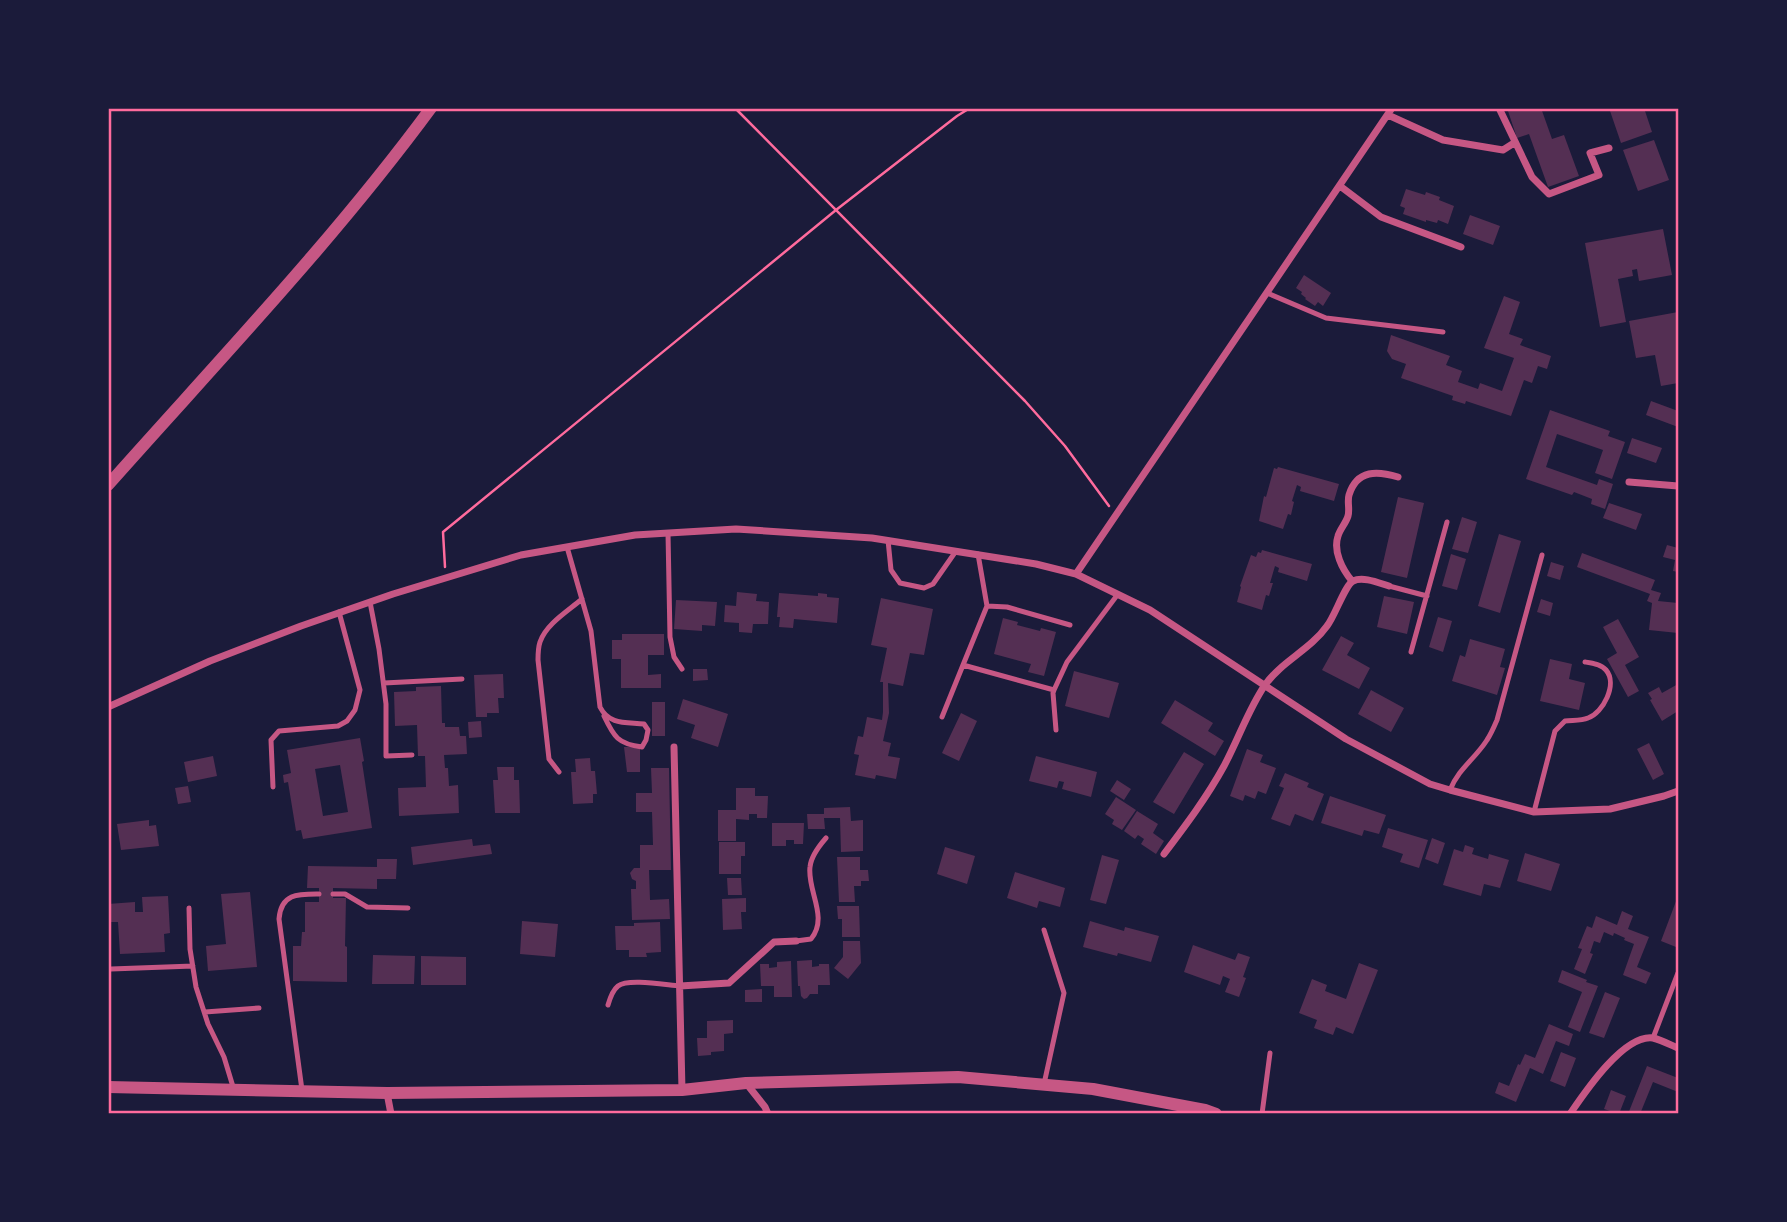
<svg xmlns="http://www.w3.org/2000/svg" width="1787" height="1222" viewBox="0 0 1787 1222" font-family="'Work Sans',sans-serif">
  <rect width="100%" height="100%" fill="#1b1b3a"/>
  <path fill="#542f53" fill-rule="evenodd" d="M1507,108H1541L1552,139L1564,135L1579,176L1548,187L1529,134L1517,138Z
    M1609,108H1644L1652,132L1621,143Z
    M1654,140L1669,180L1638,191L1623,150Z
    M1406,189L1425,195L1426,192L1440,197L1439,200L1454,206L1448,224L1438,220L1437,223L1426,220V222L1403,214L1405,208L1400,206Z
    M1470,215L1500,226L1493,245L1463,234Z
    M1663,229L1672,275L1639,281L1637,269L1632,270L1633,276L1618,279L1626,322L1600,327L1585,243Z
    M1304,275L1331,293L1323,306L1318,302L1315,306L1305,299L1306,298L1301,294L1302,292L1296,288Z
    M1504,296L1520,302L1509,334L1523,339L1520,345L1551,356L1547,369L1538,366L1532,383L1524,380L1511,416L1466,401L1465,404L1452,400L1453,396L1401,378L1406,364L1392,359L1387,351L1391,335L1450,356L1446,365L1462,371L1458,382L1478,389L1480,383L1502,391L1514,358L1484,348Z
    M1678,312V383L1661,386L1655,355L1636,358L1629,321Z
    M1651,401L1678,411V427L1646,415Z
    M1550,410L1610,431L1608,436L1625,442L1612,479L1595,473L1603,450L1557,434L1546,467L1597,485L1599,479L1613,484L1605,509L1591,504L1592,499L1574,492L1572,495L1526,479Z
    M1632,438L1662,448L1656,463L1627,453Z
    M1278,467L1339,484L1334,501L1300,491L1301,487L1297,485L1292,501L1294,502L1291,515L1288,514L1283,529L1259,521L1264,496L1266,497L1274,468L1277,469Z
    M1398,497L1424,503L1407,578L1381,572Z
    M1609,503L1642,514L1636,530L1603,518Z
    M1462,517L1477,522L1468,553L1452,549Z
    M1499,534L1521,541L1500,613L1478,606Z
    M1667,545L1678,548V572L1673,571L1675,560L1663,557Z
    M1262,550L1312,564L1307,581L1278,572L1279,568L1275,566L1270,583H1273L1269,596L1266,595L1262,610L1237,602L1241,587L1240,586L1251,555L1256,557L1258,552L1261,553Z
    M1582,553L1655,580L1651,590L1661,593L1658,601L1678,603V633L1649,630L1652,603L1647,601L1650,594L1577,567Z
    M1451,554L1466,559L1457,590L1442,586Z
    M1551,562L1564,566L1560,580L1547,576Z
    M737,592L757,594L756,601L769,602L768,624H753L752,633L739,632V623L724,622L725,605L736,606Z
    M779,593L818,596V593L827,594V597L839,598L837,623L794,619L793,628L779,627L780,617H777Z
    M1384,596L1414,602L1407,634L1377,627Z
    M881,598L933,609L924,655L910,653L903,686L888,683L889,713L883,741L891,743L888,756L900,758L896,779L876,775L875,779L855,775L859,755L854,754L858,736L863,737L867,717L882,720L883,712V682H880L887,648L871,645Z
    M1541,599L1553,603L1550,616L1537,612Z
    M676,600L717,602L715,626L702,625V631L674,629Z
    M1438,617L1452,621L1443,652L1429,647Z
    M1003,618L1018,622L1017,625L1040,631L1041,628L1056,632L1044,676L1028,672L1031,664L994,654Z
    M1618,619L1639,657L1625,665L1639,691L1628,697L1607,659L1617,653L1603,627Z
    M622,634H664V655H648V675L661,674V688H621V659H612V640H622Z
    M1341,636L1354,643L1347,655L1370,668L1359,689L1322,670Z
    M1470,639L1505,649L1500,667L1505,668L1497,695L1452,681L1460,655L1465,657Z
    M1550,659L1572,664L1569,679L1585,683L1579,710L1540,701Z
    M693,669H707L708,680L693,681Z
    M1074,671L1119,683L1109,718L1065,706Z
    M503,674L504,698H498L499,713H487V717H476L474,675Z
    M1678,684V711L1662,721L1650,700L1652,699L1648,693L1659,687L1662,693Z
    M441,686L442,723H445V727H459L460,736H466L467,754L444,755L445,768H448L449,786L458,785L459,813L399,816L398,788L426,787L425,756H418L417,725L395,726L394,692L416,691V687Z
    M1371,690L1404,708L1391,732L1358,714Z
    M683,699L728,714L718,747L691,738L695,725L677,719Z
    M1175,700L1213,723L1208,731L1224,741L1215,756L1161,723Z
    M652,702H665V736H652Z
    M961,713L977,721L959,761L942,753Z
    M481,721L482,737L469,738L468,722Z
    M360,738L364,761L362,762L372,828L303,839L301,830L296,831L288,782L284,783L283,775L291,773L287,750ZM340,765L348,812L323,816L315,769Z
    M1649,743L1664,774L1653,780L1637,749Z
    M624,747H640V772H627Z
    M1247,749L1263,755L1260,762L1276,768L1266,794L1258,791L1255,799L1245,795L1243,801L1230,796Z
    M1184,752L1204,764L1174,814L1153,802Z
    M213,756L217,776L188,782L184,762Z
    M1036,756L1097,772L1091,797L1062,789L1064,782L1059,781L1057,788L1029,781Z
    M590,758L591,771H595L597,794H593V803L573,804L571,772H576L575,759Z
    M497,767H514V780H519L520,813H495L493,780H498Z
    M651,768H669L671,870H649L650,900L669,899L670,919L632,920L631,889H636V881L632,879L630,873L634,868H640V845H653L652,812H636V793H652Z
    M1285,773L1309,783L1307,787L1324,794L1313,821L1295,814L1290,826L1271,819L1284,788L1279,786Z
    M1117,780L1131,789L1124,800L1110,791Z
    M188,786L191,802L178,804L175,788Z
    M736,788H755V796H768L767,818H757V814H749V820L736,819V841H718V810H736Z
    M1330,796L1386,815L1379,834L1364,830L1362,836L1321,823Z
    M1116,797L1136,810L1122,830L1112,824L1114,820L1105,814Z
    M850,807L851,821L863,820V851L841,852L840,818H824L825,829H808L807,814H824V808Z
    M1137,811L1158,824L1153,833L1164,841L1156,854L1141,844L1144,839L1138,835L1135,839L1124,831Z
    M149,820V826L156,825L159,846L121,850L117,824Z
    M772,823H804L803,844H794V840H786V846H772Z
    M1388,828L1428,840L1419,868L1400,862L1403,854L1382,847Z
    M1432,838L1445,843L1438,864L1425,859Z
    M472,839L473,846L490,844L492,854L413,865L411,847Z
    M719,842H745V856H741V874H719Z
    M1465,845L1474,848L1472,854L1488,859L1489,854L1509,860L1500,888L1484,884L1481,896L1443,885L1454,849L1463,852Z
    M945,847L975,856L967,884L937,874Z
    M1525,853L1560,864L1551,891L1517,881Z
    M1102,855L1119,860L1106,904L1090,900Z
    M837,857H860V870H868L869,881H861V886H854L855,902H839Z
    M377,859H397L396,879H377V889L333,888V898H346L345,946L347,947V982L293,981V946H301L302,932H305V902H319V888H307L308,866L377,867Z
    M1015,872L1065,888L1060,907L1039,901L1037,908L1007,898Z
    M727,878H741L742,895H728Z
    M250,892L257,967L208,971L206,946L226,944L221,894Z
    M168,896L170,933L164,934L165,952L120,954L118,922H108V904L135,902V912H143L142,897Z
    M1678,896V941L1676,947L1661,941Z
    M746,898V912H741L742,929L723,930L722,899Z
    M837,906H859L860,937H842V919H838Z
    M1622,911L1633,916L1628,929L1649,937L1637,967L1651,973L1646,984L1623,975L1634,944L1624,940L1625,938L1614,933L1613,936L1604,932L1600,943L1594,941L1590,953L1593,954L1585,974L1574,969L1582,949L1578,948L1587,926L1592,928L1596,916L1617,925Z
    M522,921L558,924L555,957L520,954Z
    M1090,921L1124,931L1125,927L1159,936L1151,962L1118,953L1117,956L1083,947Z
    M660,922L661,952L646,953L647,957H629V950H616L615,926H634V923Z
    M843,941H860L861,963L848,979L834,968L843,957Z
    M1193,945L1235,960L1238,953L1250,957L1243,977L1246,978L1239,997L1225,992L1230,979L1223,976L1220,985L1184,972Z
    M373,955L415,956L414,984H372Z
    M421,956L466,957V985H421Z
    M812,960V967L819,966V964H829L830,985H818V994H810L807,998L804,999L801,996L800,986H798L797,961Z
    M791,961L792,997H774V986H761L760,964H769V968L777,967V962Z
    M1359,963L1378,970L1353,1034L1336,1027L1333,1035L1314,1028L1317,1020L1299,1013L1312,979L1327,985L1325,991L1346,999Z
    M1562,970L1587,980L1586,982L1598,986L1580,1032L1568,1027L1582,992L1558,982Z
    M762,989V1002H745V990Z
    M1605,992L1620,998L1604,1038L1589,1033Z
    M733,1020V1033L724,1034V1051L711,1052V1055L698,1056L697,1038H707V1021Z
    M1549,1024L1573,1034L1569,1046L1556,1041L1543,1074L1530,1068L1516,1102L1495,1093L1499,1082L1509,1086L1518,1064L1520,1065L1525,1054L1535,1058Z
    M1561,1052L1576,1058L1565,1087L1550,1081Z
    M1647,1066L1678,1078V1092L1653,1082L1640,1114H1628Z
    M1611,1090L1626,1096L1619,1114L1604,1109Z"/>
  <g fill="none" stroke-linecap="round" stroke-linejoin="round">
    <path stroke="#ff6b9d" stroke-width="2.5" d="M735,108L1025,401L1065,446L1109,506
      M445,567L443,532L836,210L957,116L970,108"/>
    <path stroke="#c65784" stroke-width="5" d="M1267,293L1326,318L1443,332
      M668,533L670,637L674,657L682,669
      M888,540L891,570L900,583L924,588L933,584L956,551
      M567,547L591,631L600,707C609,725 626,722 644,724L648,730L646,740L642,747C618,744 614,737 604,716
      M978,554L987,606L1007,607L1070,625
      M1389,586L1427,596
      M370,602L379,649L386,704V756L412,755
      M987,606L963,665L1054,690
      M1411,652L1447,522
      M384,683L462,679
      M942,717L963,665
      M1056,730L1053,693L1054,690L1067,662L1118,594
      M559,772L549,759L538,660C538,654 538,648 540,642C546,624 568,611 582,599
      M273,787L271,740L279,731L338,726L347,721L355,710L360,690L339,612
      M1450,790C1459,768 1475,759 1487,740C1491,734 1494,727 1497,720L1542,555
      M1534,812L1555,731L1565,721C1572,720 1581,721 1588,718C1603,713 1618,684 1606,670C1601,664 1592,663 1585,662
      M333,894H345L367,907L408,908
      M189,908L190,949L196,987L208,1024L224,1057L234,1090
      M796,941L811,939C829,917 807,891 810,867C811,856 819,846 826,838
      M111,969L193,966
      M608,1005C610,998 613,990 618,986C628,978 666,985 680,986
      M205,1012L259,1008
      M1653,1038L1678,973
      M1044,1084L1064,993L1044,930
      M302,1090L279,919C281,893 299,894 319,894
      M1262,1114L1270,1053"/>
    <path stroke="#c65784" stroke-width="7" d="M1499,108L1532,177L1549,194L1599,175L1590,153L1609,148
      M1388,115L1443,140L1503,150L1514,143
      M1340,186L1381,217L1461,247
      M1629,482L1678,486
      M1076,574L1392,108
      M1352,581C1342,569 1333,551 1338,536C1340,529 1346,523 1348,516C1350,509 1347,502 1349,495C1357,469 1378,471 1398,477
      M108,707L210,661L301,626L393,594L521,555L635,535L736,529L872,538L1036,564L1076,574L1150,610L1346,739L1430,784L1450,790L1534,812L1610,809L1664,796L1678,791
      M674,747L682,1090
      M1164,854C1186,825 1207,797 1224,766C1238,740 1249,708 1265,685C1282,661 1310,650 1327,626C1335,616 1345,585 1353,581C1363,576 1379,583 1389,586
      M680,986L729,983L774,942L796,941
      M746,1083L765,1107L768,1114
      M387,1093L391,1114
      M1570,1114C1585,1092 1624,1034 1653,1038C1661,1040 1671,1045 1678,1048"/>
    <path stroke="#c65784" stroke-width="12" d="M108,485C218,361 333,241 431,108
      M108,1087L387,1093L682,1090L746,1083L958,1077L1093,1089L1205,1110L1216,1114"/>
  </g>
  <rect width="1787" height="1222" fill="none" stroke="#1b1b3a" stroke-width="220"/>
  <rect x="110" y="110" width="1567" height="1002" fill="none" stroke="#ff6b9d" stroke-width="2.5"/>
</svg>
